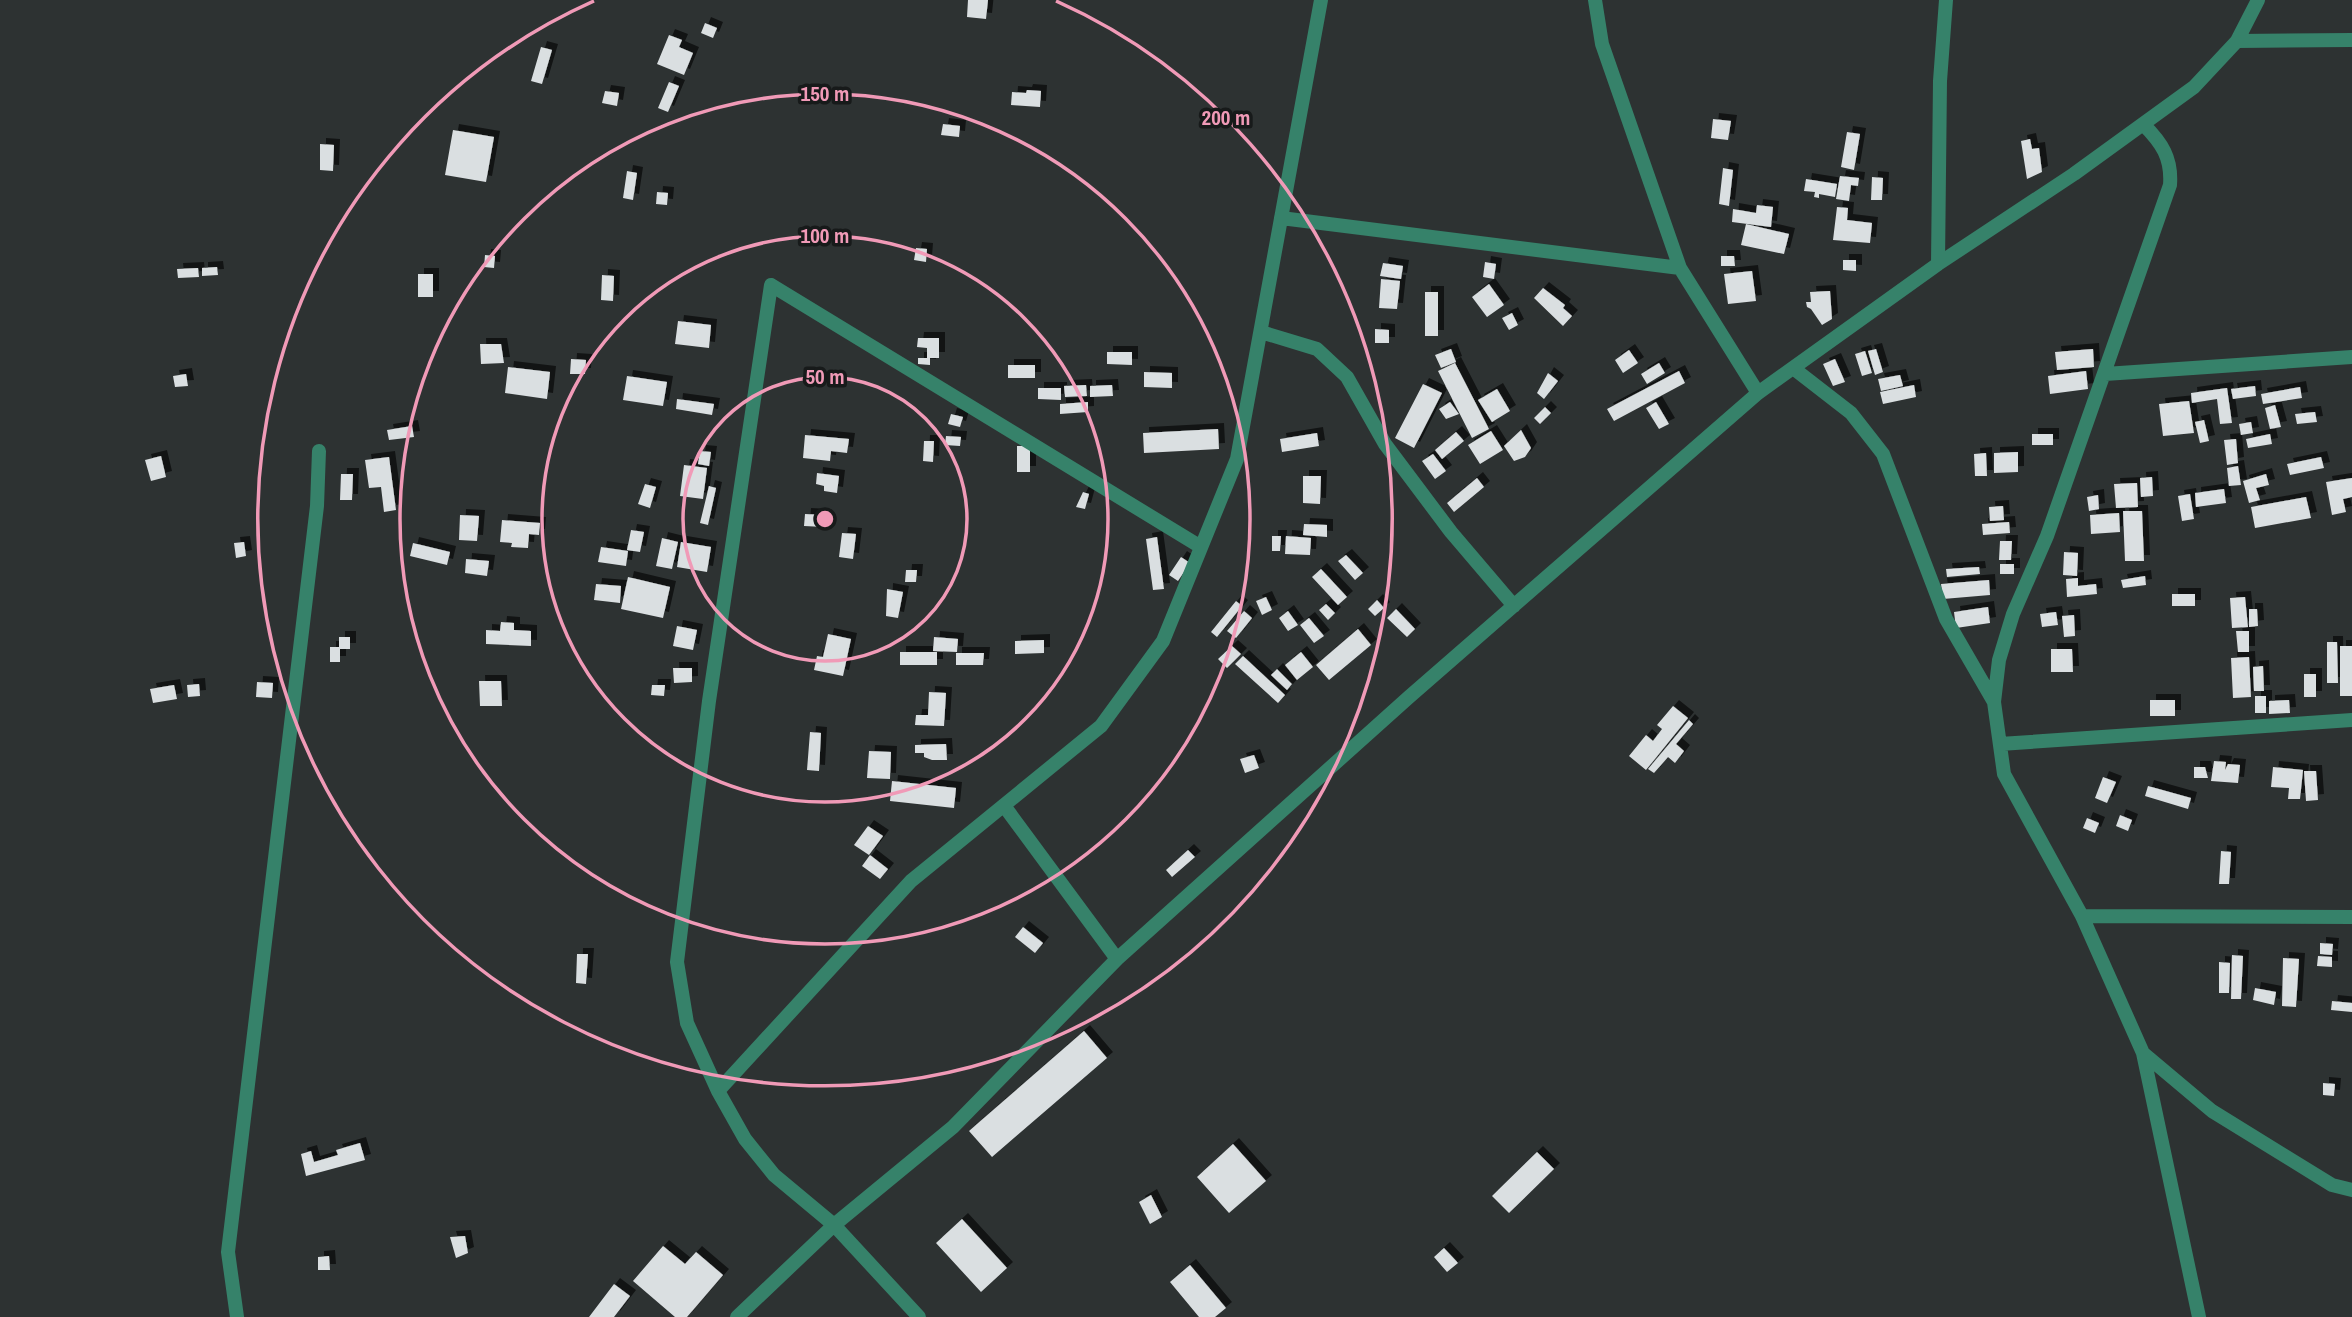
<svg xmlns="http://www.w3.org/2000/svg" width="2352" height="1317" viewBox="0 0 2352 1317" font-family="'Archivo Narrow',sans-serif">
  <defs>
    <filter id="shadow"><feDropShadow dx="6" dy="-6" stdDeviation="0" flood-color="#0009"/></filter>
  </defs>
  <rect width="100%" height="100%" fill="#2d3232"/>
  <path fill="#dadfe1" filter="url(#shadow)" d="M968,0H988L986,19L967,17Z
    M705,23L717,28L713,38L701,33Z
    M669,35L682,40L679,47L693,53L684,75L657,64Z
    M541,47L552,50L542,84L531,81Z
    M669,82L679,86L668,112L658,108Z
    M1027,90L1041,91L1040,107L1011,105L1012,92L1026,93Z
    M605,91L619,93L617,106L602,103Z
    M1713,119L1731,121L1728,140L1711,138Z
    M943,124L960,126L959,137L941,135Z
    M453,130L494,137L486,182L445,175Z
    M1847,132L1860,134L1854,170L1841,167Z
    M2030,139L2032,149L2039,148L2042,172L2027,179L2021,141Z
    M320,144L334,145L333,171L320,170Z
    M1723,168L1733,170L1729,206L1719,204Z
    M627,171L637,173L633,200L623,198Z
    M1840,176L1859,178L1858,186L1851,185L1849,201L1836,199Z
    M1872,177L1883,178L1882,200H1871Z
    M1806,179L1837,184L1835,197L1819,194V198L1814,197L1815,192L1804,191Z
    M657,192L668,193L667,205L656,204Z
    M1757,205L1773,207L1771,227L1732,222L1733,209L1756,213Z
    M1837,207L1848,208L1847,220L1872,223L1870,243L1833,240Z
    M1746,224L1789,234L1784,254L1741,245Z
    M916,248L927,249L926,262L914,260Z
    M485,255L495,256L494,268L484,267Z
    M1721,256H1734L1735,266H1721Z
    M1843,260H1856V271L1843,270Z
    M1485,262L1496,264L1494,279L1483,277Z
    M1383,263L1403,266L1401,279L1380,276Z
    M217,267L218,275L202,276V268Z
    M198,268L199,277L178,278L177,269Z
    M1752,271L1756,301L1728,304L1724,274Z
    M418,274H433V297H418Z
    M602,275L614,276L613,301L601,300Z
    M1381,279L1400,281L1397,309L1379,308Z
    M1489,284L1504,305L1487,317L1472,297Z
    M1543,288L1565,305L1563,308L1572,316L1563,326L1534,298Z
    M1830,291L1832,319L1822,325L1811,309L1807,307L1806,302H1811L1810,292Z
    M1425,292H1438V336H1425Z
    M1512,313L1518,325L1509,330L1502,318Z
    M678,321L711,325L709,348L675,344Z
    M1375,329L1389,330V343H1375Z
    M918,338H939V358H930V365L918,364V358H927V348L917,347Z
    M480,344H501L504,363L481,364Z
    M1451,349L1456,362L1441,368L1435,355Z
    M1876,349L1883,372L1875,375L1868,351Z
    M2093,349L2094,367L2057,370L2055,352Z
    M1629,350L1638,363L1623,373L1615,360Z
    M1865,351L1872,373L1862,376L1855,354Z
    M1107,352H1132V365L1107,364Z
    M571,359L586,360L585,374H570Z
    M1835,359L1845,382L1833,386L1823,364Z
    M1455,363L1489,429L1472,438L1438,371Z
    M1659,363L1665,373L1647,384L1641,374Z
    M1008,365H1035V378H1008Z
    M508,367L550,372L547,399L505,393Z
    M1679,371L1685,383L1614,421L1607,409Z
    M2086,371L2088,389L2050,394L2048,376Z
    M1144,372L1172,373V388L1144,387Z
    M1548,373L1558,381L1544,399L1537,393Z
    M186,374L188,386L175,387L173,376Z
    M1900,375L1903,386L1881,391L1878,379Z
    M627,376L667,382L663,406L623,400Z
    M1423,384L1442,393L1414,448L1395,438Z
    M1086,385L1087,396L1065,397L1064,386Z
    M1112,385L1113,396L1090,397V386Z
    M1914,385L1916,397L1883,404L1880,392Z
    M2255,386L2256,396L2233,399L2231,389Z
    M2300,387L2302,398L2263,404L2261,394Z
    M1038,388H1061V400L1038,399Z
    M2227,388L2232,423L2220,424L2217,399L2192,403L2191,393Z
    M1497,389L1510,411L1492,422L1478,400Z
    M677,399L714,404L712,415L676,409Z
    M2189,401L2194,433L2163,436L2159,404Z
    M1088,402V412L1060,414V404Z
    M1450,402L1459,414L1446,419L1439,409Z
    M1656,402L1669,424L1659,429L1646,408Z
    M2275,405L2281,427L2270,429L2265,408Z
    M1545,407L1551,413L1540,424L1534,418Z
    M2315,412L2317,422L2297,424L2295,414Z
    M951,414L963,417L960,427L948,424Z
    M2204,420L2209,441L2200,443L2195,422Z
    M2251,422L2253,433L2241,435L2239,424Z
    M412,426L414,437L389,440L387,430Z
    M1218,429L1219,449L1144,453L1143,433Z
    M1521,430L1531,448L1525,457L1514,461L1504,446Z
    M1491,431L1503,450L1480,464L1468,445Z
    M1456,432L1464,441L1442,459L1435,450Z
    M1317,433L1319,446L1282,452L1280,439Z
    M2032,434H2053V445H2032Z
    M2270,434L2272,444L2248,448L2246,439Z
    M805,435L849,439L847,453L831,451L830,461L803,458Z
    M946,436L961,437L960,446L945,445Z
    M2236,439L2238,463L2227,465L2224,440Z
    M924,441H934L933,462L923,461Z
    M1017,446H1030V472H1017Z
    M700,451L711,452L709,466L698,464Z
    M2018,452V472L1994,473V453Z
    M1986,453L1987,476H1975L1974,454Z
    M1433,454L1446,471L1435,479L1422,461Z
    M161,456L166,477L151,481L145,460Z
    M389,457L396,510L384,512L381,487L369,488L365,460Z
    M2321,457L2324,468L2290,475L2287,464Z
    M684,465L707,468L703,499L680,496Z
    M2238,466L2241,485L2229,486L2227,468Z
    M817,473L839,476L837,493L824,491V486L816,484Z
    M341,474H353L352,500H340Z
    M2266,474L2269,485L2256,488L2260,500L2249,503L2243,481Z
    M1303,476H1321L1320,504L1303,503Z
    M2152,477L2153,496L2141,497L2140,478Z
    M1477,478L1484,487L1454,512L1447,503Z
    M2352,478V497L2343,499L2346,512L2332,515L2326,482Z
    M2137,483L2138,507L2116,508L2114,484Z
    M645,484L656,487L650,508L638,504Z
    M709,486L716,488L708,525L700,523Z
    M2224,489L2226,503L2196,507L2195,493Z
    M1083,492L1089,494L1085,509L1076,507Z
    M2190,494L2194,519L2182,521L2178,496Z
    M2098,495L2099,509L2089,511L2087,497Z
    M2306,497L2311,518L2255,528L2251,507Z
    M2003,506L2004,520L1990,521L1989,507Z
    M2123,511H2142L2144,561H2125Z
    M2119,513L2120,532L2091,534L2090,515Z
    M805,514L825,515L824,527L804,526Z
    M460,515L479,516L477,541L459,540Z
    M502,520L540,523L539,535L529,534L528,548L511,547L512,543L500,542Z
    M2009,522L2010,533L1983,535L1982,524Z
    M1304,524L1327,525V537L1303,535Z
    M631,530L644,532L640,552L627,550Z
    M842,533L856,534L853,559L839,557Z
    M1272,536H1281L1280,551H1272Z
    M1286,536L1311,538L1310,555L1285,554Z
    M1157,537L1164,589L1153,590L1146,539Z
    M662,538L678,542L672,569L656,566Z
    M2000,541H2012L2011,560H1999Z
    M244,542L246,556L236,558L234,543Z
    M681,542L711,547L707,572L677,567Z
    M413,543L450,552L447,565L410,556Z
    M601,547L628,551L626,566L598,562Z
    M2064,552L2078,553L2077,576L2063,575Z
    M1346,555L1363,573L1355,580L1338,561Z
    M1181,557L1190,563L1178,581L1169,575Z
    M466,559L489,561L487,576L465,573Z
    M2000,564H2014V574H2000Z
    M1979,567L1980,574L1947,577L1946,569Z
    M1321,569L1347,597L1338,605L1312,577Z
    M906,570H917L916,582H905Z
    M2145,576L2146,585L2123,588L2121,580Z
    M628,577L670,587L663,618L621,609Z
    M2078,578V586L2096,584L2097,594L2067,597L2066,579Z
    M1989,580L1990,595L1943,599L1941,584Z
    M596,584L621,586L620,603L594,600Z
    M887,589L903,592L898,618L886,616Z
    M2172,594H2195V606H2172Z
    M1266,597L1272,610L1262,615L1256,601Z
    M2245,597L2248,627L2232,628L2230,598Z
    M1377,600L1384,608L1375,616L1368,609Z
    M1236,601L1242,606L1217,637L1211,632Z
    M1326,604L1335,613L1328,620L1319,610Z
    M1988,607L1990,623L1956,628L1954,612Z
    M1396,609L1415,629L1407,637L1387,618Z
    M2249,609H2257L2258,626L2249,627Z
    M1244,611L1252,618L1236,638L1227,631Z
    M1288,611L1298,625L1288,631L1279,618Z
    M2056,612L2058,625L2042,627L2040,614Z
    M2074,615L2075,636L2064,637L2062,616Z
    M1309,618L1324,636L1314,643L1300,625Z
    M501,622L514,623V630L531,631V646L486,644V630L500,631Z
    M677,626L697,630L693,650L673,646Z
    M1358,629L1371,645L1329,680L1316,665Z
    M2236,631H2249V652H2238Z
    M828,634L851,639L843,676L814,670L817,656L823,657Z
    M339,637H350V649H340V662H330V647H339Z
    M934,637L958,639L957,652L933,651Z
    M1044,640V653L1015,654V641Z
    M2327,642H2337L2338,683H2327Z
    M1232,646L1241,654L1227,668L1218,659Z
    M2340,646H2352V696H2340Z
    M2051,649H2072L2073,672H2051Z
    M900,652H937V665H900Z
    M1301,652L1313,667L1297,680L1285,665Z
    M956,653H984L983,665H956Z
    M1243,656L1285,695L1278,703L1235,664Z
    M2249,657L2251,697L2233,698L2231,658Z
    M2263,666L2264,691H2254L2253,667Z
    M673,668H692V682L674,683Z
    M1277,669L1292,684L1287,690L1271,675Z
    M2304,674H2316V697H2304Z
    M479,681H501L502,706H480Z
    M257,682L273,683L272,698L256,697Z
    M199,684L200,696L188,697L187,685Z
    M174,685L177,699L153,703L150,689Z
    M652,685H665L664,696L651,695Z
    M929,692L946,693L944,726L915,725L916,715H928Z
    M2255,696H2266V713H2255Z
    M2150,700H2175V716H2150Z
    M2289,700L2290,713L2269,714V701Z
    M1673,706L1688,718L1646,770L1629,756L1646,735L1653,741L1662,729L1657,725Z
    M1689,720L1693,724L1676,744L1684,751L1675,763L1668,757L1654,773L1648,769Z
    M810,732L821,733L819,771L807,770Z
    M946,744L947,760H932L924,757V753H915V745Z
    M869,751L891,752L890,779L867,778Z
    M1254,755L1259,768L1245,773L1240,759Z
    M2214,761L2226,762L2225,770L2228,764L2240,765L2238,783L2211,781Z
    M2194,767H2205L2208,778H2194Z
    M2273,767L2303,770L2300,799H2288L2289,788L2271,787Z
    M2304,771H2316L2318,800L2306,801Z
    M2103,777L2116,782L2107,803L2095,798Z
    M892,781L956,788L954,808L890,801Z
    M2148,786L2191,798L2188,809L2145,796Z
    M2120,815L2132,820L2128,831L2116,826Z
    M2087,818L2099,823L2095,833L2083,828Z
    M868,826L883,836L869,855L854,845Z
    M1188,850L1195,857L1172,877L1166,870Z
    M2221,851L2231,852L2229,884H2219Z
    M870,855L888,869L880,879L862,866Z
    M1023,927L1043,943L1035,953L1015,937Z
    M2320,943L2333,944L2332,955L2320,954Z
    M577,954H588L586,984L576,983Z
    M2232,955L2243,956L2241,999H2231Z
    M2318,956L2332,957V967L2317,966Z
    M2283,958L2299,959L2296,1007L2282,1006Z
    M2219,962L2230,963L2229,993H2219Z
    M2255,988L2276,992L2274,1005L2253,1000Z
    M2332,1001L2352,1003V1012L2331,1010Z
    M1084,1031L1107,1058L992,1157L969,1131Z
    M2323,1083L2335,1084L2334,1096L2323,1095Z
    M360,1143L365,1160L306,1176L301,1154L311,1151L314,1162L338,1155L336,1150Z
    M1233,1144L1266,1181L1229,1213L1197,1177Z
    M1537,1152L1554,1169L1509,1213L1492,1196Z
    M1151,1195L1162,1217L1150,1224L1139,1202Z
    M962,1219L1007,1268L981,1292L936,1243Z
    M465,1236L468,1253L456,1258L450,1237Z
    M663,1246L685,1264L696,1252L723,1275L687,1317H675L633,1281Z
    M1444,1248L1458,1263L1447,1272L1434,1257Z
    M329,1256L330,1270H318V1257Z
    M1190,1265L1226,1308L1215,1317H1199L1170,1282Z
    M614,1284L630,1296L614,1317H589Z"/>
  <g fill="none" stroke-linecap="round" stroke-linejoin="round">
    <path stroke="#36826a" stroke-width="14" d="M1595,0L1602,44L1680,268L1758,393
      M2237,41L2352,40
      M2143,124C2162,143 2172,158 2170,185L2047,536L2013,614L1999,660L1994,702L2004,774L2082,916L2143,1053L2212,1111L2332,1185L2352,1190
      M1281,218L1680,268
      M1938,264L1940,81L1946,0
      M1261,332L1317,349L1347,377L1385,444L1451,532L1514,606
      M1793,368L1851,413L1883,454L1946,619L1994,702
      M2105,374L2352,357
      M2000,744L2352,720
      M1005,807L1117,959
      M2082,916L2352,917
      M2143,1053L2199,1317
      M718,1091L911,881L1101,726L1163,641L1237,459L1321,0
      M237,1317L228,1252L317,506L319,451
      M737,1317L834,1225L953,1127L1117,959L1409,697L1758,393L1938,264L2074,174L2194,87L2237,41L2258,0
      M919,1317L834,1225L774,1175L745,1139L718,1091L687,1023L677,962L709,701L771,285L1201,547"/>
  </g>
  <g fill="none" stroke="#f09ab7" stroke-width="3.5">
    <circle cx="825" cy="519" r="142"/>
    <circle cx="825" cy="519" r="283"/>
    <circle cx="825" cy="519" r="425"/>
    <path d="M1056 1A567 567 0 1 1 594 1"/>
  </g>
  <circle cx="825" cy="519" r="10" fill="#f09ab7" stroke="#171a1a" stroke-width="3.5"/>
  <g font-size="21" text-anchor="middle" font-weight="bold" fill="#f09ab7" stroke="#171a1a" stroke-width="7" stroke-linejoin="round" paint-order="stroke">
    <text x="825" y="101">150 m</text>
    <text x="1226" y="125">200 m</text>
    <text x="825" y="243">100 m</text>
    <text x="825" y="384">50 m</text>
  </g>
</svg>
